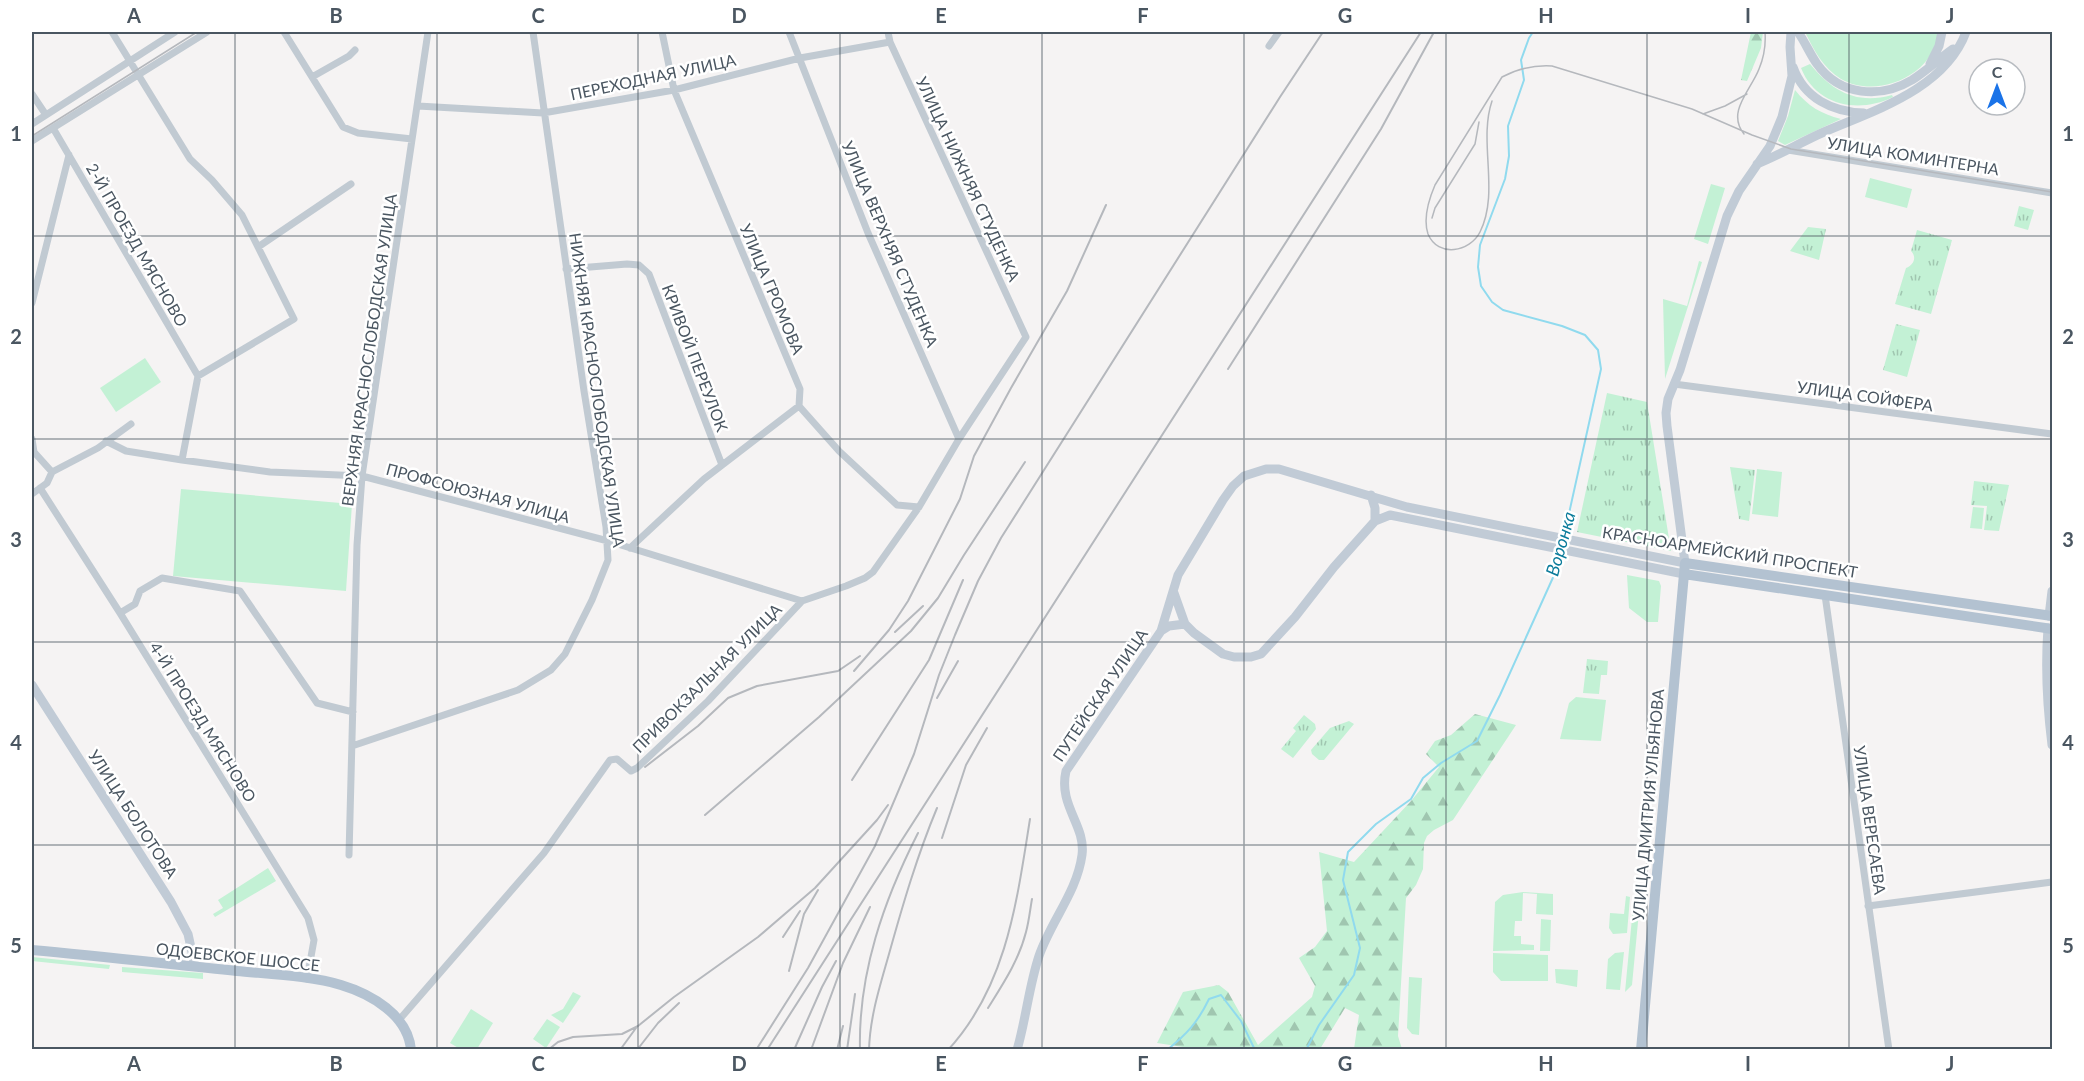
<svg xmlns="http://www.w3.org/2000/svg" width="2084" height="1081" viewBox="0 0 2084 1081" font-family="Lato,sans-serif">
  <defs>
    <pattern id="forest-firs" width="22" height="20" patternUnits="userSpaceOnUse" patternTransform="scale(1.5)"><rect width="22" height="20" fill="#c3f1d5"/><path d="M5 1l3.5 6h-7zM16 11l3.5 6h-7z" fill="#a0c6b0"/></pattern>
    <pattern id="park-tufts" width="24" height="20" patternUnits="userSpaceOnUse" patternTransform="scale(1.5)"><rect width="24" height="20" fill="#c3f1d5"/><path d="M3 7l-1-3M5 7V3M7 7l1-3M15 17l-1-3M17 17v-4M19 17l1-3" fill="none" stroke="#a0c6b0"/></pattern>
  </defs>
  <rect width="100%" height="100%" fill="#f5f3f3"/>
  <path fill="#c3f1d5" d="M1805,32H1938C1935,75 1877,100 1841,79C1823,68 1814,50 1805,32Z
    M1810,64C1832,91 1856,105 1892,95L1893,97C1859,114 1816,106 1801,68Z
    M1795,90C1808,106 1821,114 1841,119L1785,145L1778,141L1788,116Z
    M1870,178L1912,189L1907,208L1865,197Z
    M1711,184L1725,188L1708,244L1694,239Z
    M1699,261L1702,262L1665,379L1663,299L1687,306Z
    M145,358L161,382L116,412L100,388Z
    M1757,469L1782,472L1778,517L1752,514Z
    M181,489L352,504L346,591L173,576Z
    M1973,507L1984,508L1982,529L1970,528Z
    M1627,575L1659,581L1661,586L1658,622H1647L1629,608Z
    M1576,697L1606,700L1601,741L1560,739L1569,703Z
    M268,868L276,881L215,917L213,914L223,908L218,900Z
    M1523,892L1553,894V915L1536,914L1537,894L1523,893L1522,921H1515L1514,936H1521V944L1534,945V950L1493,951L1495,902L1503,895Z
    M1626,896L1630,897L1627,933L1613,934L1609,928L1610,913L1624,914Z
    M1634,897L1640,901L1632,985L1625,992Z
    M1541,919L1551,920L1550,951H1540Z
    M1624,952L1620,990L1606,989L1608,959L1615,953Z
    M1493,953L1548,955V981H1501L1493,972Z
    M32,957L110,965L109,969L32,961Z
    M122,967L203,973V979L122,972Z
    M1555,969L1578,970L1577,987L1556,983Z
    M1409,977L1422,978L1419,1035L1412,1034L1407,1028Z
    M573,992L581,996L563,1023L551,1015L563,1009Z
    M471,1009L493,1023L477,1049L469,1047L467,1049H460L450,1043Z
    M547,1019L560,1027L546,1048L533,1039Z"/>
  <path fill="url(#forest-firs)" d="M1751,32H1763L1761,48L1747,81L1741,80Z
    M1475,714L1516,725L1453,820L1434,830L1427,836L1424,843L1423,869L1416,885L1406,898L1398,1036L1402,1049H1354L1359,1015L1345,1008L1320,1049L1202,1050L1157,1043L1183,992L1219,985L1228,992L1258,1045L1312,997L1315,986L1299,958L1315,947L1327,931L1319,852L1354,862L1411,801L1439,767L1426,754L1435,741L1451,735Z"/>
  <path fill="url(#park-tufts)" d="M2019,206L2034,210L2028,230L2014,226Z
    M1808,227L1826,229L1819,260L1790,251Z
    M1917,230L1952,240L1931,314L1895,304L1906,268C1914,265 1917,257 1911,251Z
    M1896,324L1920,330L1907,377L1883,370Z
    M1607,393L1647,402L1671,551L1577,532Z
    M1730,467L1755,470L1749,521L1739,519Z
    M1974,481L2009,485L1999,531L1984,530L1987,506L1971,505Z
    M1587,659L1608,661L1607,675H1601L1599,694L1583,693Z
    M1304,715L1315,724L1316,729L1293,758L1281,749L1296,731L1293,728Z
    M1349,721L1354,724L1324,760H1319L1312,754L1311,750L1330,728Z"/>
  <g fill="none" stroke-linecap="round" stroke-linejoin="round">
    <path stroke="#90daee" stroke-width="2" d="M1533,32L1529,38L1521,60L1524,80L1508,126L1509,156L1505,179L1480,245L1478,267L1481,286L1492,302L1503,310L1562,326L1585,335L1598,350L1601,369L1564,536
      M1167,1050C1187,1034 1198,1022 1209,999L1221,995L1241,1021L1255,1050
      M1306,1050L1319,1025L1354,975L1360,948L1343,880L1348,852L1376,824L1411,799L1423,778L1441,763L1477,741L1500,695L1560,562L1561,553"/>
    <path stroke="#c1cad2" stroke-width="7" d="M112,32L190,159L212,180L242,215L294,319L198,376
      M284,32L343,127L358,133L412,139
      M662,32L674,90L800,389L799,406L839,451L897,505L919,507
      M789,32L868,233L959,439
      M1269,46L1279,32
      M312,77L349,56L355,50
      M32,94L46,115
      M418,106L543,113L674,90L800,58L890,42
      M32,124L175,32
      M53,128L198,376
      M32,141L207,32
      M1788,150L2052,193
      M258,247L351,184
      M566,269L627,264L639,265L649,274L722,465
      M32,303L69,155
      M1674,384L2052,434
      M32,439L34,452L52,472
      M106,441L126,451L182,460L270,472L362,476L608,541L802,601
      M182,460L198,376
      M40,488L120,613L308,918L314,940L307,979
      M32,494L47,483L52,472L98,448L131,424
      M630,548L704,479L799,406
      M1825,595L1889,1050
      M120,613L135,604L140,591L162,578L240,591L317,703L353,712
      M352,746L518,690L551,670L565,654L592,600L608,560L606,527L584,391L533,32
      M349,855L357,545L362,476L428,32
      M1868,906L2052,882
      M399,1020L544,853L610,760L617,759L631,771L637,768L708,701L802,601L846,586L865,578L873,572L919,507L959,439L1026,337L890,42L888,32"/>
    <path stroke="#c1cbd6" stroke-width="9" d="M1798,32C1805,42 1810,54 1817,64C1840,96 1880,99 1912,80C1926,71 1939,59 1953,49
      M1930,64L1939,46L1942,32
      M1793,67C1804,98 1832,112 1864,113
      M1757,164C1780,155 1801,142 1824,132C1875,110 1945,89 1966,32
      M1371,495L1375,508V521
      M1174,593L1185,624L1194,633L1223,654L1234,657H1251L1261,654L1295,617L1334,567L1375,521L1390,515L1684,574
      M2049,616L2052,591
      M2048,628C2045,668 2047,705 2052,745
      M1161,631L1169,626L1185,624
      M32,685L171,902L188,934L195,966
      M1017,1050C1026,1019 1029,986 1039,956C1051,921 1077,892 1082,855C1086,825 1058,806 1066,771L1161,631L1178,575L1223,500L1233,486L1244,476L1266,469H1279L1407,507L1685,563L1667,426L1666,413L1668,399L1680,370L1727,216L1739,191L1770,146L1782,117L1792,76L1790,47L1791,32"/>
    <path stroke="#b3c2d1" stroke-width="10" d="M1684,574L2052,629
      M32,950C100,956 168,964 237,971C267,974 313,976 341,985C371,994 408,1015 411,1050
      M1641,1050L1685,563L2052,616"/>
    <path stroke="#b5b8bd" stroke-width="1.5" d="M1492,101C1478,142 1500,192 1480,232C1470,252 1438,258 1428,234C1423,219 1429,199 1435,185L1502,77C1517,69 1535,65 1552,66L1692,109L1752,135L1791,149L2052,192
      M1703,114L1725,106L1747,94
      M1744,134C1726,112 1751,90 1759,69C1764,57 1766,45 1765,32
      M32,136L197,32
      M1432,218L1435,208L1475,144L1479,122"/>
    <path stroke="#b5b8bd" stroke-width="2" d="M1228,369L1381,129L1434,32
      M895,632L923,606
      M854,671L889,630L908,601L960,499L974,456L1011,388L1067,291L1106,205
      M937,698L958,661
      M645,767L698,726L728,698L757,686L838,671L860,656
      M852,780L929,660L963,580
      M705,815L819,717L911,631L938,598L964,555L1025,462
      M942,838L966,765L987,728
      M783,937L800,911
      M789,971L804,914L818,890
      M988,1008C1003,984 1019,960 1026,932C1029,921 1030,910 1032,899
      M548,1050L558,1042L573,1037L622,1034L638,1026L674,997L758,937L815,888L877,820L888,805
      M620,1050L636,1028
      M637,1050L658,1023L679,1003
      M756,1050L808,968L875,846L914,754L939,675L955,635L978,581L1001,538L1280,97L1323,32
      M767,1050L1421,32
      M794,1050L822,987L836,961
      M811,1050L843,963L870,907
      M837,1050L843,1026
      M847,1050L855,994
      M860,1050C858,973 884,900 918,833
      M869,1050C870,1016 880,986 889,954C903,904 917,856 937,808
      M948,1050C1007,986 1017,900 1030,819"/>
  </g>
  <path fill="none" stroke="#4a5661" stroke-width="1.5" stroke-opacity="0.55" d="M235,32V1050M437,32V1050M638,32V1050M840,32V1050M1042,32V1050M1244,32V1050M1446,32V1050M1647,32V1050M1849,32V1050M32,236H2052M32,439H2052M32,642H2052M32,845H2052"/>
  <g text-anchor="middle" stroke-width="5" stroke-linejoin="round" paint-order="stroke">
    <g font-size="16" fill="#4a5661" stroke="#fff">
      <text transform="translate(653 77) rotate(-12)" y="6">ПЕРЕХОДНАЯ УЛИЦА</text>
      <text transform="translate(1913 156) rotate(9)" y="6">УЛИЦА КОМИНТЕРНА</text>
      <text transform="translate(968 179) rotate(65)" y="6">УЛИЦА НИЖНЯЯ CТУДЕНКA</text>
      <text transform="translate(890 244) rotate(67)" y="6">УЛИЦА ВЕРХНЯЯ CТУДЕНКА</text>
      <text transform="translate(137 245) rotate(60)" y="6">2-Й ПРОЕЗД МЯСНОВО</text>
      <text transform="translate(772 289) rotate(67)" y="6">УЛИЦА ГРОМОВА</text>
      <text transform="translate(369 350) rotate(-82)" y="6">ВЕРХНЯЯ КРАСНОСЛОБОДСКАЯ УЛИЦА</text>
      <text transform="translate(695 358) rotate(69)" y="6">КРИВОЙ ПЕРЕУЛОК</text>
      <text transform="translate(597 390) rotate(82)" y="6">НИЖНЯЯ КРАСНОСЛОБОДСКАЯ УЛИЦА</text>
      <text transform="translate(1865 396) rotate(8)" y="6">УЛИЦА СОЙФЕРА</text>
      <text transform="translate(478 493) rotate(15)" y="6">ПРОФСОЮЗНАЯ УЛИЦА</text>
      <text transform="translate(1730 552) rotate(9)" y="6">КРАСНОАРМЕЙСКИЙ ПРОСПЕКТ</text>
      <text transform="translate(707 678) rotate(-45)" y="6">ПРИВОКЗАЛЬНАЯ УЛИЦА</text>
      <text transform="translate(1100 695) rotate(-56)" y="6">ПУТЕЙСКАЯ УЛИЦА</text>
      <text transform="translate(203 722) rotate(58)" y="6">4-Й ПРОЕЗД МЯСНОВО</text>
      <text transform="translate(1648 805) rotate(-85)" y="6">УЛИЦА ДМИТРИЯ УЛЬЯНОВА</text>
      <text transform="translate(133 814) rotate(57)" y="6">УЛИЦА БОЛОТОВА</text>
      <text transform="translate(1870 820) rotate(82)" y="6">УЛИЦА ВЕРЕСАЕВА</text>
      <text transform="translate(238 957) rotate(6)" y="6">ОДОЕВСКОЕ ШОССЕ</text>
    </g>
    <g font-size="18" font-style="italic" fill="#0c7c9b" stroke="#fff">
      <text transform="translate(1561 544) rotate(-74)" y="6">Воронка</text>
    </g>
  </g>
  <rect width="2084" height="1081" fill="none" stroke="#ffffff" stroke-width="66"/>
  <g transform="translate(1997 87)"><circle r="28" fill="#ffffff" stroke="#b7bbc0" stroke-width="1.5"/>
  <path d="M0-4.5L10 22L0 15L-10 22Z" fill="#1a73e8"/>
  <text y="-9" font-size="16" font-weight="bold" text-anchor="middle" fill="#4a5661">С</text>
  </g>
  <rect x="33" y="33" width="2018" height="1015" fill="none" stroke="#4a5661" stroke-width="2"/>
  <g font-size="20" text-anchor="middle" font-weight="bold" fill="#4a5661">
    <text x="134" y="23">A</text>
    <text x="336" y="23">B</text>
    <text x="538" y="23">C</text>
    <text x="739" y="23">D</text>
    <text x="941" y="23">E</text>
    <text x="1143" y="23">F</text>
    <text x="1345" y="23">G</text>
    <text x="1546" y="23">H</text>
    <text x="1748" y="23">I</text>
    <text x="1950" y="23">J</text>
    <text x="16" y="141">1</text>
    <text x="2068" y="141">1</text>
    <text x="16" y="344">2</text>
    <text x="2068" y="344">2</text>
    <text x="16" y="547">3</text>
    <text x="2068" y="547">3</text>
    <text x="16" y="750">4</text>
    <text x="2068" y="750">4</text>
    <text x="16" y="953">5</text>
    <text x="2068" y="953">5</text>
    <text x="134" y="1071">A</text>
    <text x="336" y="1071">B</text>
    <text x="538" y="1071">C</text>
    <text x="739" y="1071">D</text>
    <text x="941" y="1071">E</text>
    <text x="1143" y="1071">F</text>
    <text x="1345" y="1071">G</text>
    <text x="1546" y="1071">H</text>
    <text x="1748" y="1071">I</text>
    <text x="1950" y="1071">J</text>
  </g>
</svg>
